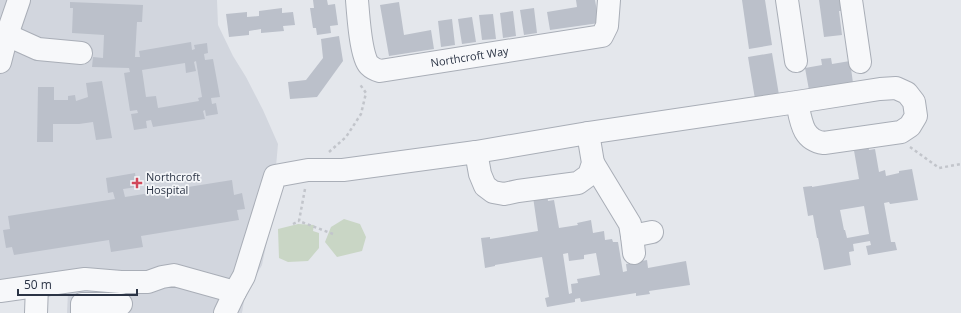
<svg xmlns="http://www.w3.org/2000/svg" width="961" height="313" viewBox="0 0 961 313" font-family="'Open Sans',sans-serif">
  <rect width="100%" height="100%" fill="#e4e7ec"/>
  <path fill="#d2d6de" d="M0,0H217L218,25L233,56L246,77L263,110L278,144L271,222L262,265L245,295L242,313H67L68,292L0,300Z"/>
  <path fill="#c9d6c5" d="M344,219L360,224L366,237L362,251L337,257L325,242L331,227Z
    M298,224L314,225L313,231L319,233V248L308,261L288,262L279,258L278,229Z"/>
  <path fill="#bbc0ca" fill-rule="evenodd" d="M313,0H327L328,5L335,4L338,25L330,26L331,33L317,35L316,28H313L310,8H314Z
    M576,0H595L599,23L550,30L547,12L577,7Z
    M742,0H765L772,45L749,49Z
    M819,0H840L842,11H839L842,35L824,37Z
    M70,2L143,5L142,22H137L135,57H140L139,51L191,42L192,50L195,49L194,45L207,43L208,53L204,54L205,60L213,59L220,97L211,98L212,104L216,103L218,114L206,116L205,110L203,111L205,119L153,127L151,120L146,121L147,128L134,130L131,114L138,113L137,110L130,111L124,73L130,72L129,68L92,67L93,57L103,58L104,35L72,33L73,8H70ZM196,61L202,97L198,98L199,101L158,108L156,96L146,97L142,70L185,63L186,73L196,71L194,62Z
    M399,2L404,35L431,30L434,49L389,56L380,5Z
    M282,8V13L293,12L295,25L283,26L284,31L261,33V29L249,31V35L229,37L226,14L247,12V17L259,16V11Z
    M534,8L537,33L524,35L520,10Z
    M513,11L516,36L503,38L500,13Z
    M493,14L496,39L482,40L479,15Z
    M472,17L476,42L462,44L458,19Z
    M452,19L455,45L441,47L438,21Z
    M339,36L343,61L317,97L290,99L288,82L306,80L323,58L321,39Z
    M772,53L779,95L755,99L748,57Z
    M831,58L832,64L850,61L853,83L809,90L805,68L822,65L821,59Z
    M102,81L112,138L96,140L93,122L79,124H53V142H37L38,87H54V100H68V96L75,95L76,101L88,97L86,83Z
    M868,143L869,150L875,149L879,172L885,170L886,176L899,173V171L912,169L918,200L890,204L889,202L884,203L891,242H895L897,250L868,255L866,246L871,245L870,241L853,244L854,251L849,252L851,265L824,270L818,238H817L813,215L808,216L803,187L812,186V187L859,179L853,145ZM864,206L869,234L847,238L845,230H844L840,210Z
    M135,173L137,187L123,189L125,197L232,180L234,195L242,193L245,209L237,210L239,220L141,236L143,247L111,252L109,240L14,255L12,247L6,248L3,230L10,229L8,216L115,199L113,192L108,193L106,178Z
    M547,194L548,201L554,200L559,228L578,225L577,223L591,220L593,233L604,231L605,240L612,239L613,242H618L623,272L627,271L626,264L647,260L648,268L686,261L690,285L649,291L650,294L636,296V293L581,302L580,298L575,299V302L547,307L545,298L549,297L542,257L495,265V266L485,268L481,238L490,237V239L538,231L533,197ZM568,253L569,261L584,259V255L596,253L600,275L577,279L578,283L571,284L572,293L569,294L563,254Z"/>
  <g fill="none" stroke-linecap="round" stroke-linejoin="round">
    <defs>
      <g id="minor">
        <path id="s1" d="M357,0C358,13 361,58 369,65C372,68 376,70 380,71L602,36L607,26L609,0"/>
        <path d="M787,0L796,61"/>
        <path d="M851,0L860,62"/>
        <path d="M0,34L7,35L38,49L81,53"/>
        <path d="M0,62L7,35L19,0"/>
        <path d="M476,152L480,174L485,186L493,192L504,194L518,191L578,183L589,175L593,163L588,133"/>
        <path d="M593,163L630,224L632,236L634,253"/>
        <path d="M632,236L652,232"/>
        <path d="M0,291L85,279L121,282H148L162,277L174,275L235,292L244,276L275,176L308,170H343L476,152L588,133L797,102L880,89L896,88L907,93L914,102L916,116L910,126L901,132L824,143C802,140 801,121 797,102"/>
        <path d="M36,313L37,286"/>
        <path d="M82,313V304H121"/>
        <path d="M225,313L235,292"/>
      </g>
    </defs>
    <use href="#minor" stroke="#a9aeb7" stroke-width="24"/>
    <path stroke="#c2c5cb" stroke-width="2.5" stroke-dasharray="3 3" stroke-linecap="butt" d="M910,147L939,168L961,164
      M329,152L346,137L361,114L366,93L359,83
      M305,189L299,221L333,234
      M293,224L299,221"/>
    <use href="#minor" stroke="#f7f8fa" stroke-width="22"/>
  </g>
  <path fill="#d1495b" stroke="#f4f6f9" stroke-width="1.5" d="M135 177h4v4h4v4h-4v4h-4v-4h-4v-4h4z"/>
  <g text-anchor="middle" stroke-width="3.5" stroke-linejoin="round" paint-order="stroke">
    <g font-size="11" fill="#2b3445" stroke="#f4f6f9">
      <text dy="4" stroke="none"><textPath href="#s1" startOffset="170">Northcroft Way</textPath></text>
    </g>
    <g font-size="11" fill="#2b3445" stroke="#f4f6f9" text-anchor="start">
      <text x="146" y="181">Northcroft<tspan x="146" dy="13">Hospital</tspan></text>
    </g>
  </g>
  <path d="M18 289v6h119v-6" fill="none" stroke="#2b3445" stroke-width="2"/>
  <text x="24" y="289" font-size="12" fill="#2b3445" stroke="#f4f6f9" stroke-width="3" paint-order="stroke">50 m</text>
</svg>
